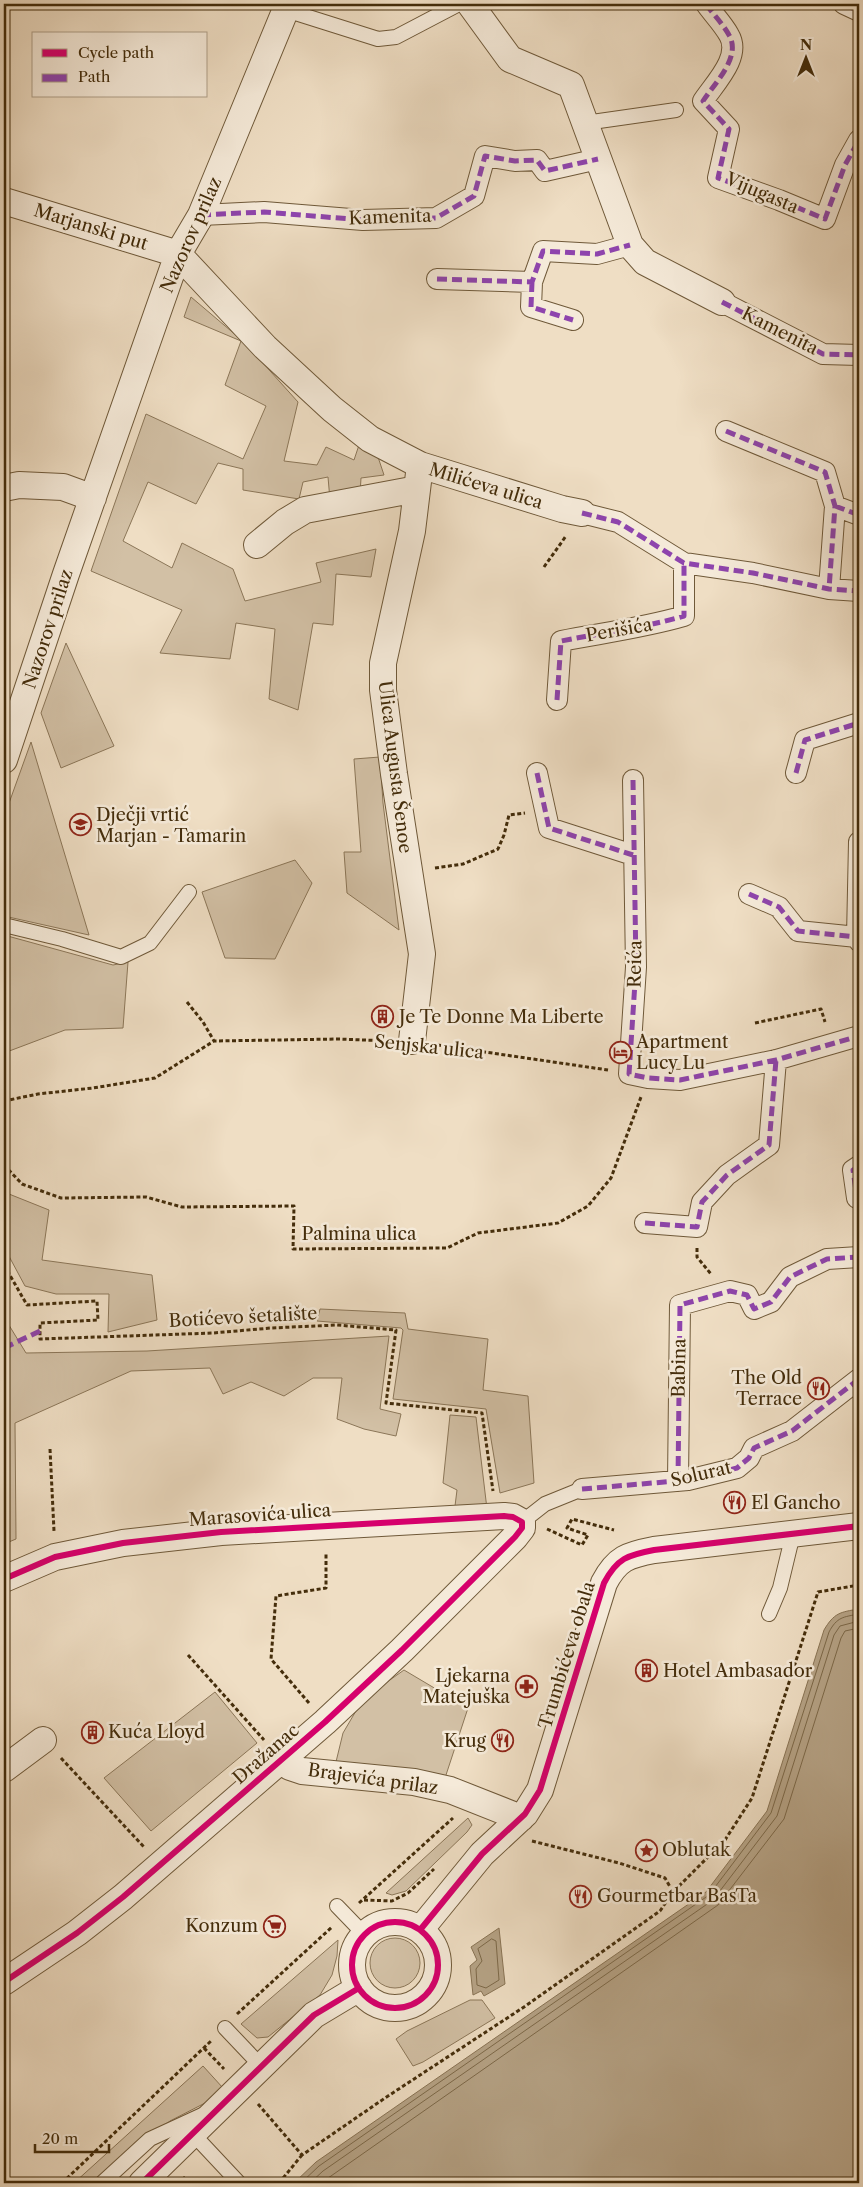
<svg xmlns="http://www.w3.org/2000/svg" width="863" height="2187" viewBox="0 0 863 2187" font-family="'Libre Caslon Text',serif">
  <rect width="100%" height="100%" fill="#efdec4"/>
  <filter id="stains"><feTurbulence type="fractalNoise" baseFrequency=".004" numOctaves="4"/><feColorMatrix values="0 0 0 0 .2 0 0 0 0 .09 0 0 0 0 .02 0 0 0 .5 -.17"/></filter>
  <radialGradient id="worn" r=".72"><stop offset=".6" stop-color="#630" stop-opacity="0"/><stop offset="1" stop-color="#630" stop-opacity=".3"/></radialGradient>
  <path fill="#d2c0a5" stroke="#8b7658" d="M191,297L244,342L298,402L284,461L317,465L326,447L354,460L359,445L378,457L384,475L361,478L360,494L330,500L328,477L303,482L299,499L243,490V469L218,463L196,504L148,482L123,541L172,568L182,543L233,569L245,601L321,582L316,563L376,549L371,577L336,574L333,625L313,623L298,710L269,699L275,629L236,623L230,659L160,653L182,610L91,571L146,414L243,459L266,406L225,385L241,341L184,317Z
    M66,643L114,746L61,768L41,713Z
    M31,742L89,935L4,916V817Z
    M380,757L383,803L399,930L347,893L344,852H361L354,759Z
    M295,860L312,883L275,959L225,958L202,892Z
    M4,935L113,965L128,962L123,1028L65,1030L4,1053Z
    M4,1188L9,1194L49,1210L42,1260L152,1275L157,1320L108,1332L109,1294H56L25,1286L4,1247Z
    M320,1309L405,1313L408,1329L488,1339L483,1390L528,1396L534,1483L500,1493L486,1409L393,1399L403,1330L401,1328L317,1321Z
    M4,1317L26,1353L147,1351L389,1336L380,1409L401,1414L396,1436L364,1429L337,1419L342,1378H313L284,1396L251,1382L223,1394L210,1368L131,1371L15,1423L16,1539L4,1544Z
    M450,1415L476,1417L487,1509L454,1514L457,1490L443,1483Z
    M404,1670L468,1708L445,1778L335,1766L343,1733L363,1699Z
    M215,1692L257,1743L151,1831L104,1778Z
    M468,1818L472,1825L467,1832L406,1891L392,1895L386,1893Z
    M370 1963a25 25 0 1 1 50 0a25 25 0 1 1-50 0Z
    M338,1940L337,1956L332,1975L320,1995L268,2037L257,2038L241,2024Z
    M470,2000H482L495,2018L423,2062L413,2066L396,2039L407,2031Z
    M203,2066L223,2088L207,2102L170,2121L93,2183H74Z"/>
  <path fill="#b5a285" stroke="#887354" d="M859,1609V2183H294L316,2162L706,1892L767,1811L824,1630C834,1613 840,1612 859,1609Z
    M499,1928L505,1984L484,1996L481,1991L473,1995L470,1966L477,1960L471,1947Z"/>
  <g fill="none" stroke-linecap="round" stroke-linejoin="round">
    <path stroke="#7c6848" stroke-width="1" d="M492,1939L496,1941L499,1980L486,1988L477,1985L476,1969L482,1961L478,1949Z
      M301,2183L319,2166L709,1895L771,1813L829,1632C837,1617 843,1617 859,1614
      M310,2183L323,2171L713,1900L777,1816L834,1635L840,1626L859,1621
      M321,2183L718,1905L784,1819L841,1638L845,1631L859,1628"/>
    <defs>
      <path id="service" d="M286,10L378,39L396,37L459,4
        M585,123L676,110
        M4,925L62,939L121,957L150,943L189,892
        M522,1522L545,1504L582,1489
        M769,1614L780,1588L793,1534
        M337,1906L365,1935
        M225,2028L262,2067
        M194,2135L239,2183
        M102,2183L150,2139L202,2115"/>
      <path id="pedestrian" d="M706,4C713,14 723,24 729,35C742,57 714,84 703,101L729,129L718,178L779,200L825,219L845,165L859,140
        M844,4L859,11
        M201,215L264,212L363,220L436,218L474,196L485,156L515,161L537,160L545,171L598,159
        M437,279L532,282L543,251L597,254L630,245
        M532,282L531,307L573,320
        M722,302L823,354L859,355
        M726,431L825,472L835,506L829,589
        M835,506L859,515
        M582,513L618,522L684,563L753,573L829,589L859,591
        M557,700L561,641C602,633 643,628 684,616V563
        M537,773L549,828L633,855
        M796,773L805,740L859,723
        M633,780L636,967L629,1074L648,1078L680,1080L776,1060L859,1036
        M859,842L857,937L859,941
        M749,894L779,907L798,931L857,937
        M859,1166L853,1170L857,1198L859,1197
        M645,1223L697,1227L702,1202L727,1175L769,1145L776,1060
        M678,1481L680,1305L730,1291L747,1295L754,1309L771,1302L790,1277L827,1259L859,1257
        M582,1489L688,1480L737,1468L749,1458L754,1448L792,1431L859,1379"/>
      <path id="minor" d="M470,4L510,59L571,85L630,245L645,262L722,302
        M4,201L178,254L265,347L332,409L370,439L420,465L562,509L582,513
        M4,488L19,485L63,487L93,498
        M257,545L285,522L305,510L417,489
        M4,760L66,574L178,254L201,215L288,4
        M412,1041L422,954L394,774L383,690V663L412,531L420,465
        M4,1579L55,1557L123,1543L221,1532L504,1516L513,1517L522,1522V1528L515,1537L402,1650L325,1722L123,1897L77,1933L4,1982
        M282,1760L290,1767L302,1771L414,1782L450,1790L521,1818
        M4,1769L43,1740
        M352 1965a43 43 0 1 1 86 0a43 43 0 1 1-86 0Z
        M420,1930L482,1854L525,1814L540,1790L604,1583C617,1558 628,1555 654,1550L859,1526
        M142,2183L314,2015L359,1988"/>
    </defs>
    <use href="#service" stroke="#6f5939" stroke-width="16"/>
    <use href="#pedestrian" stroke="#6f5939" stroke-width="22"/>
    <use href="#minor" stroke="#6f5939" stroke-width="28"/>
    <path stroke="#442d0b" stroke-width="3" stroke-dasharray="4 2.5" stroke-linecap="butt" d="M544,567L566,536
      M435,868L463,864L498,849L504,835L509,815L525,813
      M187,1002L203,1022L214,1041
      M755,1023L821,1009L825,1022
      M437,1045L608,1070
      M4,1101L38,1094L93,1088L155,1078L214,1041L339,1039L388,1041
      M4,1165L22,1184L61,1198L146,1197L182,1207L294,1206L293,1249L447,1248L478,1233L558,1223L588,1206L611,1178L641,1097
      M697,1248V1257L711,1274
      M4,1265L27,1305L97,1301L98,1320L40,1323V1339L213,1333L271,1328L337,1325L396,1330L386,1403L482,1413L493,1491
      M50,1449L54,1531
      M547,1529L582,1545L588,1535L567,1528L572,1519L614,1530
      M188,1655L264,1740
      M309,1703L271,1659L276,1596L326,1588V1552
      M61,1758L144,1847
      M532,1841L619,1863L665,1878L673,1892L725,1840L752,1798L818,1592L859,1585
      M364,1900L392,1901L408,1893L434,1869
      M359,1903L453,1818
      M237,2014L332,1927
      M204,2048L224,2069
      M258,2104L302,2155L385,2098L524,2007L660,1911L673,1892
      M183,2177L189,2183
      M62,2183L211,2041
      M279,2183L302,2155"/>
    <use href="#service" stroke="#f5ead9" stroke-width="14"/>
    <use href="#pedestrian" stroke="#f5ead9" stroke-width="20"/>
    <use href="#minor" stroke="#f5ead9" stroke-width="26"/>
    <path stroke="#8e44ad" stroke-width="5" stroke-dasharray="10 5" stroke-linecap="butt" d="M706,4C713,14 723,24 729,35C742,57 714,84 703,101L729,129L718,178L779,200L825,219L845,165L859,140
      M844,4L859,11
      M201,215L264,212L363,220L436,218L474,196L485,156L515,161L537,160L545,171L598,159
      M437,279L532,282L543,251L597,254L630,245
      M532,282L531,307L573,320
      M722,302L823,354L859,355
      M726,431L825,472L835,506L829,589
      M835,506L859,515
      M582,513L618,522L684,563L753,573L829,589L859,591
      M557,700L561,641C602,633 643,628 684,616V563
      M537,773L549,828L633,855
      M796,773L805,740L859,723
      M633,780L636,967L629,1074L648,1078L680,1080L776,1060L859,1036
      M859,842L857,937L859,941
      M749,894L779,907L798,931L857,937
      M859,1166L853,1170L857,1198L859,1197
      M645,1223L697,1227L702,1202L727,1175L769,1145L776,1060
      M4,1348L40,1331
      M678,1481L680,1305L730,1291L747,1295L754,1309L771,1302L790,1277L827,1259L859,1257
      M582,1489L688,1480L737,1468L749,1458L754,1448L792,1431L859,1379"/>
    <defs>
      <path id="cycleway" d="M4,1579L55,1557L123,1543L221,1532L504,1516L513,1517L522,1522V1528L515,1537L402,1650L325,1722L123,1897L77,1933L4,1982
        M352 1965a43 43 0 1 1 86 0a43 43 0 1 1-86 0Z
        M420,1930L482,1854L525,1814L540,1790L604,1583C617,1558 628,1555 654,1550L859,1526
        M142,2183L314,2015L359,1988"/>
    </defs>
    <use href="#cycleway" stroke="#f5ead9" stroke-width="9"/>
    <use href="#cycleway" stroke="#d6006c" stroke-width="6"/>
  </g>
  <defs>
    <symbol id="school-ring" viewBox="-11 -11 22 22"><circle r="9.5" fill="#f5ead9" stroke="#8f2418" stroke-width="1.5"/><path d="M0-5L7-2L0 1L-7-2ZM-4 1L0 2.5L4 1V4Q0 6-4 4Z" fill="#8f2418"/></symbol>
    <symbol id="building-ring" viewBox="-11 -11 22 22"><circle r="9.5" fill="#f5ead9" stroke="#8f2418" stroke-width="1.5"/><path d="M-4-6H4V6H1V3H-1V6H-4ZM-2.5-4.3h1.7v1.8h-1.7ZM.8-4.3h1.7v1.8H.8ZM-2.5-1h1.7V.8h-1.7ZM.8-1h1.7V.8H.8Z" fill="#8f2418"/></symbol>
    <symbol id="hotel-ring" viewBox="-11 -11 22 22"><circle r="9.5" fill="#f5ead9" stroke="#8f2418" stroke-width="1.5"/><path d="M-6-4.5h1.5V1H6V5H4.5V3h-9V5H-6ZM-4 0a1.8 1.8 0 1 1 3.6 0ZM.5 0V-2.5h3Q6-2.5 6 0Z" fill="#8f2418"/></symbol>
    <symbol id="restaurant-ring" viewBox="-11 -11 22 22"><circle r="9.5" fill="#f5ead9" stroke="#8f2418" stroke-width="1.5"/><path d="M-5-6h1v4h1v-4h1v4h1v-4h1v5L-1.5 .5V6h-2V.5L-5-1ZM5-6V6H3V1.5H1.5Q1.5-4 5-6Z" fill="#8f2418"/></symbol>
    <symbol id="pharmacy-ring" viewBox="-11 -11 22 22"><circle r="9.5" fill="#f5ead9" stroke="#8f2418" stroke-width="1.5"/><path d="M-2-6h4v4h4v4h-4v4h-4v-4h-4v-4h4Z" fill="#8f2418"/></symbol>
    <symbol id="sight-ring" viewBox="-11 -11 22 22"><circle r="9.5" fill="#f5ead9" stroke="#8f2418" stroke-width="1.5"/><path d="M0-6L1.8-2.2L6-1.7L2.9 1.2L3.7 5.4L0 3.3L-3.7 5.4L-2.9 1.2L-6-1.7L-1.8-2.2Z" fill="#8f2418"/></symbol>
    <symbol id="supermarket-ring" viewBox="-11 -11 22 22"><circle r="9.5" fill="#f5ead9" stroke="#8f2418" stroke-width="1.5"/><path d="M-6-5.5h2.5l.6 2H6L4.5 2H-2.5L-4.4-4H-6ZM-1.5 3.2a1.3 1.3 0 1 0 .1 0ZM3 3.2a1.3 1.3 0 1 0 .1 0Z" fill="#8f2418"/></symbol>
  </defs>
  <g fill-rule="evenodd">
    <use href="#school-ring" x="68" y="812" width="25" height="25"/>
    <use href="#building-ring" x="370" y="1004" width="25" height="25"/>
    <use href="#hotel-ring" x="608" y="1040" width="25" height="25"/>
    <use href="#restaurant-ring" x="806" y="1376" width="25" height="25"/>
    <use href="#restaurant-ring" x="722" y="1490" width="25" height="25"/>
    <use href="#building-ring" x="634" y="1658" width="25" height="25"/>
    <use href="#pharmacy-ring" x="514" y="1674" width="25" height="25"/>
    <use href="#building-ring" x="80" y="1720" width="25" height="25"/>
    <use href="#restaurant-ring" x="490" y="1728" width="25" height="25"/>
    <use href="#sight-ring" x="634" y="1838" width="25" height="25"/>
    <use href="#restaurant-ring" x="568" y="1884" width="25" height="25"/>
    <use href="#supermarket-ring" x="262" y="1914" width="25" height="25"/>
  </g>
  <g text-anchor="middle" stroke-width="5" stroke-linejoin="round" paint-order="stroke">
    <g font-size="18" fill="#442d0b" stroke="#f5ead9">
      <text transform="translate(762 193) rotate(23)" y="6">Vijugasta</text>
      <text transform="translate(390 217) rotate(-2)" y="6">Kamenita</text>
      <text transform="translate(91 227) rotate(17)" y="6">Marjanski put</text>
      <text transform="translate(191 235) rotate(-66)" y="6">Nazorov prilaz</text>
      <text transform="translate(780 331) rotate(27)" y="6">Kamenita</text>
      <text transform="translate(486 486) rotate(17)" y="6">Milićeva ulica</text>
      <text transform="translate(48 629) rotate(-72)" y="6">Nazorov prilaz</text>
      <text transform="translate(619 630) rotate(-10)" y="6">Perišića</text>
      <text transform="translate(395 767) rotate(83)" y="6">Ulica Augusta Šenoe</text>
      <text transform="translate(635 964) rotate(-89)" y="6">Reića</text>
      <text transform="translate(429 1047) rotate(6)" y="6">Senjska ulica</text>
      <text x="359" y="1240">Palmina ulica</text>
      <text transform="translate(243 1317) rotate(-3)" y="6">Botićevo šetalište</text>
      <text transform="translate(679 1368) rotate(-89)" y="6">Babina</text>
      <text transform="translate(701 1474) rotate(-13)" y="6">Solurat</text>
      <text transform="translate(260 1515) rotate(-4)" y="6">Marasovića ulica</text>
      <text transform="translate(567 1655) rotate(-73)" y="6">Trumbićeva obala</text>
      <text transform="translate(266 1754) rotate(-41)" y="6">Dražanac</text>
      <text transform="translate(373 1779) rotate(8)" y="6">Brajevića prilaz</text>
    </g>
    <g font-size="18" fill="#442d0b" stroke="#f5ead9" text-anchor="start">
      <text x="96" y="821">Dječji vrtić<tspan x="96" dy="21">Marjan - Tamarin</tspan></text>
      <text x="399" y="1023">Je Te Donne Ma Liberte</text>
      <text x="636" y="1048">Apartment<tspan x="636" dy="21">Lucy Lu</tspan></text>
      <text x="802" y="1384" text-anchor="end">The Old<tspan x="802" dy="21">Terrace</tspan></text>
      <text x="751" y="1509">El Gancho</text>
      <text x="663" y="1677">Hotel Ambasador</text>
      <text x="510" y="1682" text-anchor="end">Ljekarna<tspan x="510" dy="21">Matejuška</tspan></text>
      <text x="108" y="1738">Kuća Lloyd</text>
      <text x="486" y="1747" text-anchor="end">Krug</text>
      <text x="662" y="1856">Oblutak</text>
      <text x="597" y="1902">Gourmetbar BasTa</text>
      <text x="258" y="1932" text-anchor="end">Konzum</text>
    </g>
  </g>
  <rect width="863" height="2187" fill="none" stroke="#efdec4" stroke-width="20"/>
  <rect x="5" y="5" width="853" height="2177" fill="none" stroke="#442d0b" stroke-width="2.5"/>
  <rect x="10" y="10" width="843" height="2167" fill="none" stroke="#442d0b"/>
  <rect x="32" y="32" width="175" height="65" fill="#f5ead9" stroke="#ae9e87"/>
  <rect x="42" y="49" width="25" height="8" fill="#d6006c" stroke="#ae9e87"/>
  <text x="78" y="58" font-size="15" fill="#442d0b">Cycle path</text>
  <rect x="42" y="74" width="25" height="8" fill="#8e44ad" stroke="#ae9e87"/>
  <text x="78" y="82" font-size="15" fill="#442d0b">Path</text>
  <g transform="translate(806 58)" stroke="#f5ead9" stroke-width="4" paint-order="stroke">
  <path d="M0-4L9 19L0 12L-9 19Z" fill="#442d0b"/>
  <text y="-8" font-size="14" font-weight="bold" text-anchor="middle" fill="#442d0b">N</text>
  </g>
  <path d="M35 2144v8h74v-8" fill="none" stroke="#442d0b" stroke-width="2.5"/>
  <text x="42" y="2144" font-size="15" fill="#442d0b" stroke="#f5ead9" stroke-width="4" paint-order="stroke">20 m</text>
  <rect width="100%" height="100%" filter="url(#stains)"/>
  <rect width="100%" height="100%" fill="url(#worn)"/>
</svg>
